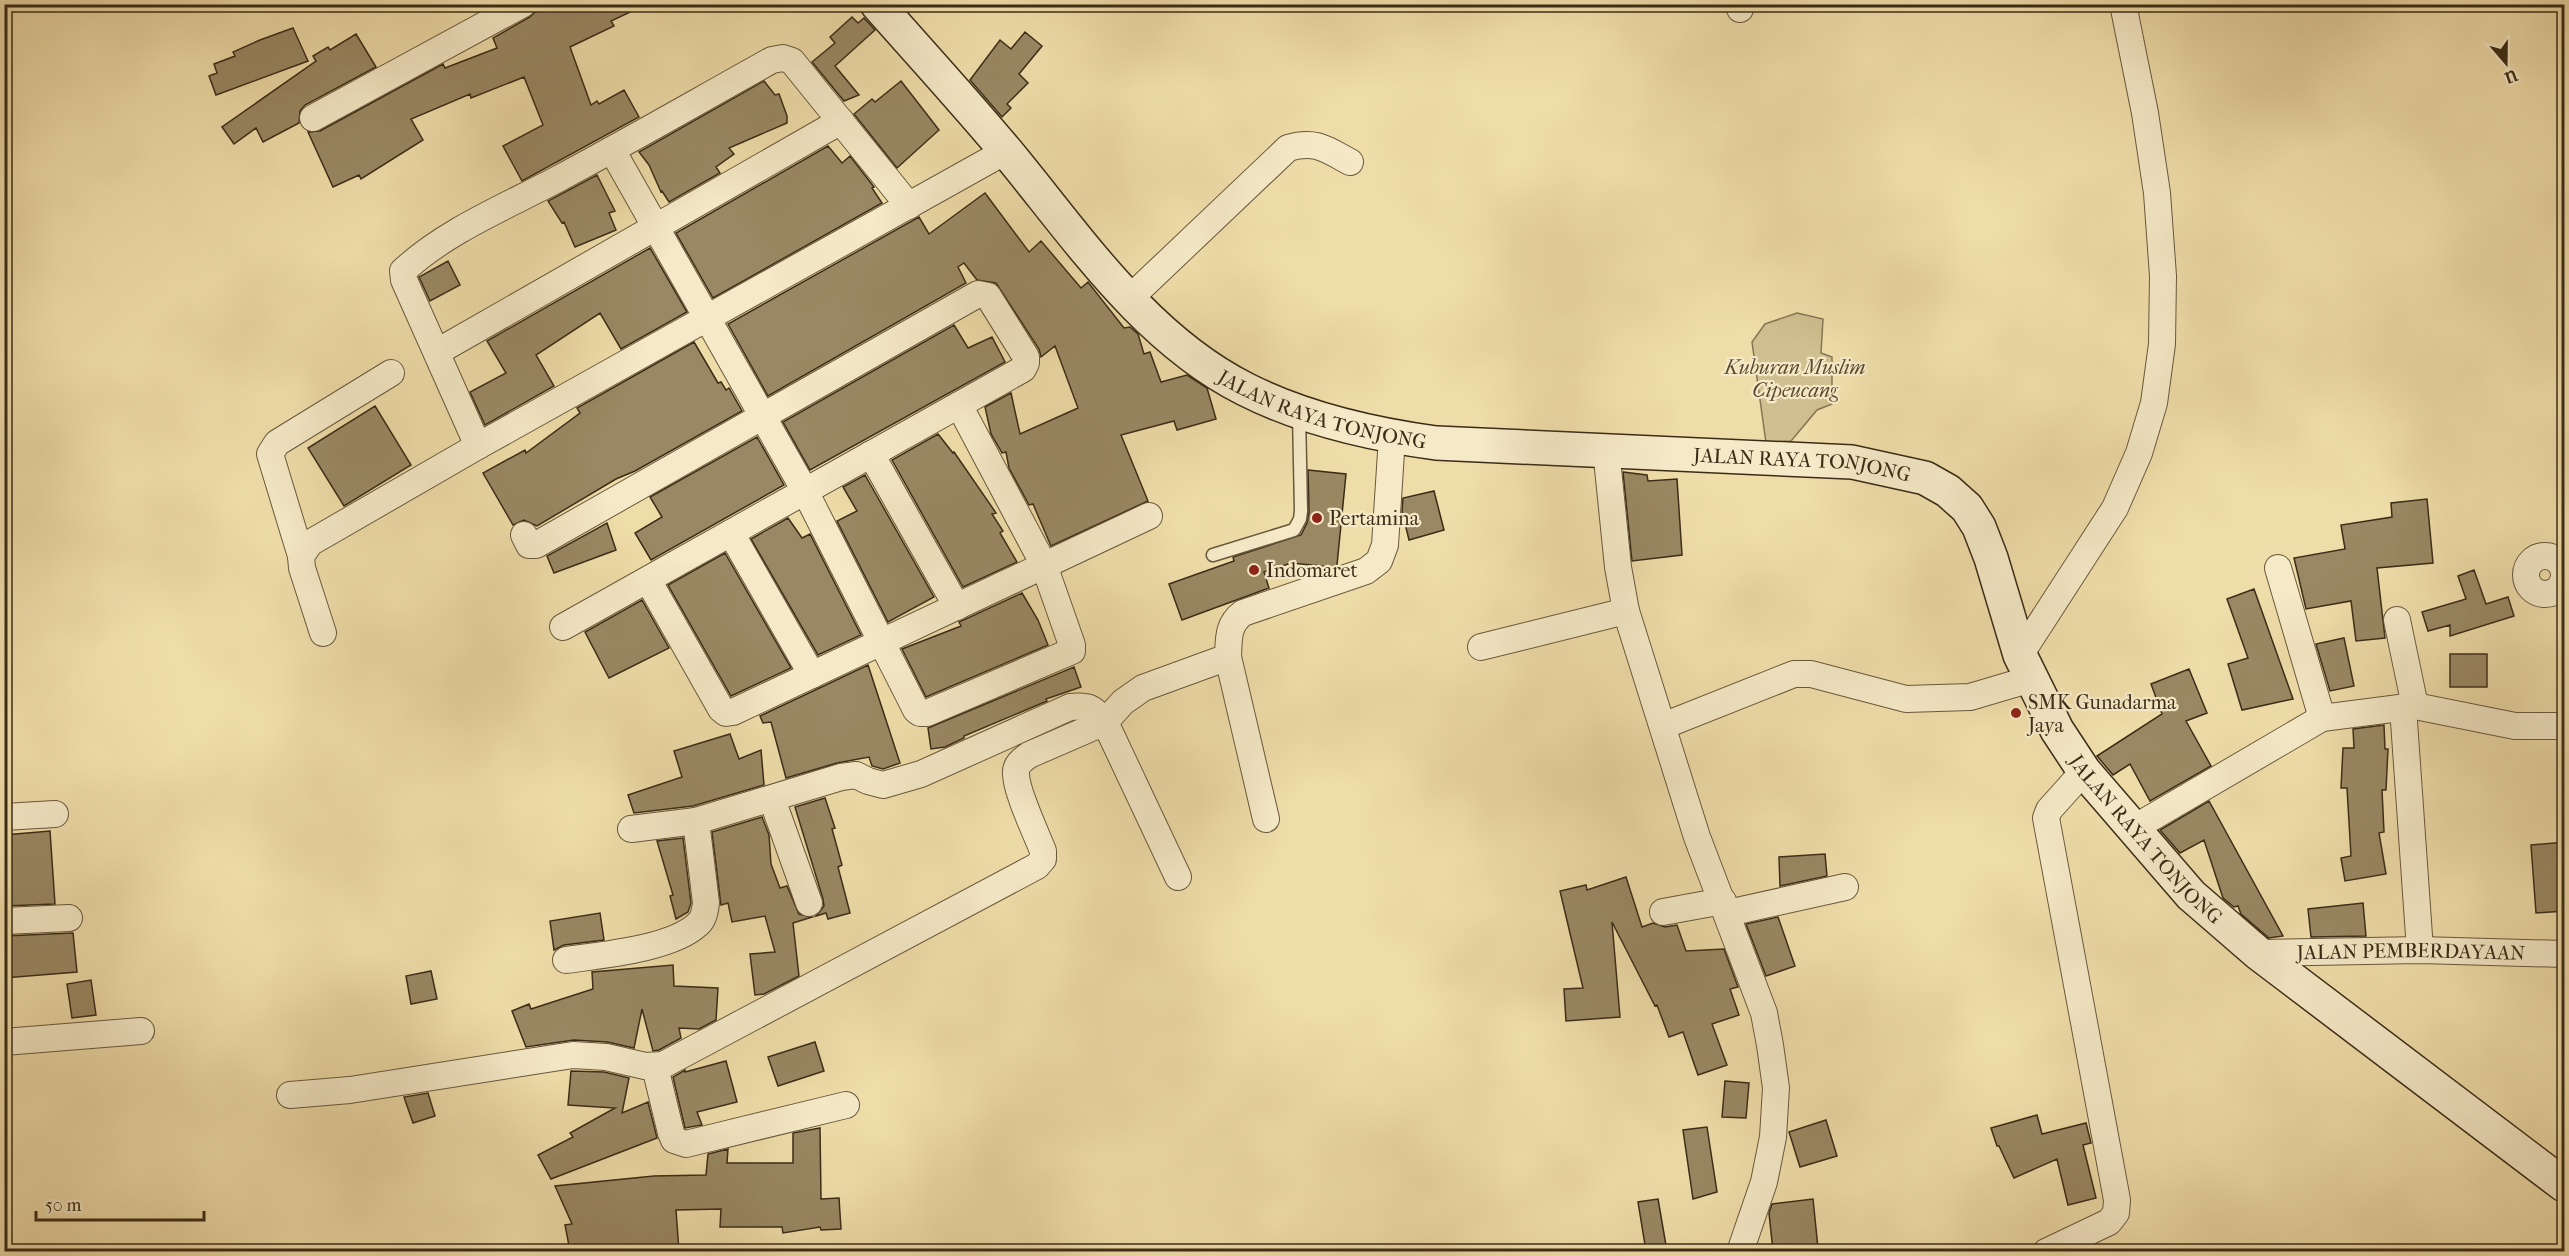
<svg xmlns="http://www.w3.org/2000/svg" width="2569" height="1256" viewBox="0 0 2569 1256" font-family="'IM FELL French Canon',serif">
  <rect width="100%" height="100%" fill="#efdda9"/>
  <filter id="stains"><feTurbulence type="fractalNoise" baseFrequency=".00333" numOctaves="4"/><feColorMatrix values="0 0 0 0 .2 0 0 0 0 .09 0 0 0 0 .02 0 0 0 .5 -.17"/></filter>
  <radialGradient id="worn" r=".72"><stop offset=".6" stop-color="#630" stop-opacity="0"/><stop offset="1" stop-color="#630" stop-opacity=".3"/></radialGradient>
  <path fill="#d0bf90" stroke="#867654" stroke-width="1.5" d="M1797,313L1823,319L1821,353L1832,357V404L1817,410L1791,441L1766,443L1752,342L1765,324Z"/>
  <path fill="#998863" stroke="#3b2c17" stroke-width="1.5" d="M538,4H647L611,21L614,26L570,47L591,105L597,101L599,104L624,90L639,117L522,181L503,146L543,125L524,77L471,98L470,94L411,119L423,140L361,179L359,175L333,187L308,132L320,131L443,64L445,68L497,48L493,38L530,17L535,12Z
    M852,17L858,23L864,18L875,30L835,66L859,95L844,101L812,62L835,43L830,37Z
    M293,28L308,61L216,95L209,76L217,73L214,64L235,56L233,52L260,40Z
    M1025,32L1042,46L1019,74L1028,83L1007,104L1011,108L1002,117L970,80L1000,40L1011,49Z
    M356,34L376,67L305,105L300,111L299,123L263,142L256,128L234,144L222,127L316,61L313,56L328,47L330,50Z
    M764,81L775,95L779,94L787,116V123L729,148L734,154L716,167L720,173L669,202L662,191L661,192L649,165L639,152Z
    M901,81L939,130L897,168L854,114L872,99L875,102Z
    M828,146L842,163L850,156L874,187L872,188L882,203L713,298L676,233Z
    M597,175L615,211L609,213L616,230L575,247L564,222L562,223L548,201Z
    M985,193L1029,252L1041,241L1081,288L1088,282L1124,328L1130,327L1138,334L1144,354L1150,352L1161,382L1187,375L1207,388L1216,419L1177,430L1174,421L1121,435L1148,501L1051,546L1033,504L1029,505L1009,468L1006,452L1002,453L991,434L985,407L1011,393L1020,434L1078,408L1055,346L1041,357L1039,349L996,283L977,280L964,263L958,267L966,283L768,396L728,324L919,217L929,234Z
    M650,248L687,312L621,349L600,313L536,355L554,386L485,425L470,392L506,373L487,341Z
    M448,261L460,285L430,301L419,277Z
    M954,325L968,348L992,337L1005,362L810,470L783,422Z
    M694,342L718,383L721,382L726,390L729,388L742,411L635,471L616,479L537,526L524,520L513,525L483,473L525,450L526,453L580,413L577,408Z
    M375,406L411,465L344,506L308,448Z
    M938,434L953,453L954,452L996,513L992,514L1003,531L1000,533L1017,562L963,587L892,460Z
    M757,437L784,485L651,560L635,533L662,517L650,497Z
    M1308,470L1346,474L1337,565L1332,567L1291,563L1264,572L1269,588L1182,620L1169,584L1234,561L1233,557L1301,535L1307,523L1309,512Z
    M1623,472L1647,475L1648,481L1677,479L1682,555L1632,561Z
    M865,475L934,597L888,622L837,521L857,511L843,487Z
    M1434,491L1444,530L1409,540L1402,511L1403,498Z
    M2427,499L2433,563L2377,568L2385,638L2356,641L2351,601L2306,609L2294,558L2345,549L2341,525L2392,517L2391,503Z
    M788,518L802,538L810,534L861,635L818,655L751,539Z
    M607,523L616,550L554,573L547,556Z
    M725,553L791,668L731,696L668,585Z
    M2474,570L2486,604L2508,597L2514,616L2450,636V625L2428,631L2422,612L2466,599L2458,576Z
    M2254,589L2293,699L2242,710L2228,664L2248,658L2227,599Z
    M1022,593L1038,620L1048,645L926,697L902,649L961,626L959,622Z
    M642,600L669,648L609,678L585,632Z
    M2344,638L2354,686L2330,691L2316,644Z
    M2450,654H2487V687H2450Z
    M868,665L900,763L883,769L872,766L869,757L837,763L786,778L771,722L763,723L760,716Z
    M1074,667L1081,687L1046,699L1047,701L964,736V738L945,747L931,749L928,728Z
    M2189,669L2207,713L2186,721L2211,766L2150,801L2130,764L2113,775L2097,756L2162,714L2151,684Z
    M2384,725L2385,749H2388L2386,790H2382L2384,832L2379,833L2386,874L2345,881L2341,858L2351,856L2347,788H2341L2343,748H2354L2353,729Z
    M730,734L739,759L761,750L764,785L693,806L634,813L628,795L682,777L674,751Z
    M825,798L835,828L832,829L842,865L838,867L850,913L828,919L826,913L816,916L824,906L823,899L795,807Z
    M2209,801L2283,936L2269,938L2241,914L2238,906L2234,907L2223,898L2204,840L2180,853L2160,830Z
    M762,817L769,835L771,864L780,888L787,886L799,914L812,917L793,923L799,976L764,994L755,995L750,954L775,952L765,916L732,922L728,903L721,905L712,832Z
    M50,831L55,904L4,906V835Z
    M683,838L691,903L688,912L676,919L670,896L673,895L657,841Z
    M2565,842V911L2536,913L2531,845Z
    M1825,854L1827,876L1780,886L1779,857Z
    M1626,877L1642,927L1653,923L1665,927L1677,925L1686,951L1724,949L1738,987L1730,989L1739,1015L1712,1024L1727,1065L1698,1075L1683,1032L1669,1037L1657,1005L1655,1006L1612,922L1620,1017L1566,1021L1564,989L1583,988L1560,891L1586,885L1587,890Z
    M2363,903L2366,936L2311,937L2308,909Z
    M600,913L604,940L564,945L554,950L550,921Z
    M1778,917L1795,966L1766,976L1746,924Z
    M73,933L77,972L4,978V936Z
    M673,965L674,986L718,988L716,1020L699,1029L679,1028L681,1038L659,1050L653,1051L642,1009L634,1048L607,1042L574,1040L526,1047L512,1011L529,1004L531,1009L593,989L592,972Z
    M431,971L437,999L411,1004L406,976Z
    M91,980L96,1015L72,1018L67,984Z
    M815,1042L824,1071L778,1086L768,1057Z
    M726,1061L737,1102L697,1112L702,1125L685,1128L673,1077L685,1070V1072Z
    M571,1071L604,1072L629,1078L622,1113L648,1102L657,1138L551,1179L538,1155L573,1137L570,1133L615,1108L568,1105Z
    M1725,1081L1749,1083L1746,1118L1722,1117Z
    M428,1093L435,1116L413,1123L404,1097Z
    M2037,1115L2042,1134L2086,1123L2091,1143L2083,1145L2096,1198L2068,1205L2057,1159L2014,1178L1999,1146H1997L1991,1128Z
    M1826,1120L1837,1156L1800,1167L1789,1132Z
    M1707,1127L1717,1192L1693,1199L1683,1130Z
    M820,1128L821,1199L839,1198L841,1229L821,1230L820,1227L783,1233L782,1227H720L721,1209L676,1210L679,1251H570L565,1225L572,1224L555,1186L654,1176L706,1175L708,1154L728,1149L727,1163H793V1133Z
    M1658,1199L1667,1251H1646L1638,1202Z
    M1813,1199L1818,1248L1773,1251L1769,1213L1772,1204Z"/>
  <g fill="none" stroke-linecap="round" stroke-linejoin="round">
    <defs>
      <path id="service" d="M1213,555L1294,530L1300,519L1301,511L1299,413"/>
      <g id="minor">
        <path d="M1740,9L1741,4"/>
        <path d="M313,118L523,4"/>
        <path d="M612,150L805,491L916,710L920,713H927L1072,651V645L1044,565L959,405"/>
        <path d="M1129,299L1288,148C1316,140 1326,149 1350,162"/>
        <path d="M437,352L841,121"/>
        <path d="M478,446L404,280L403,271C446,231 505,207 556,180C629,141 700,100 772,60L783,58L792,61L909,206"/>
        <path d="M1606,449L1618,567L1626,611L1697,837L1764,1013L1770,1045L1776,1088L1773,1137L1764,1182L1740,1252"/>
        <path d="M871,454L957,607"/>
        <path d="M731,533L812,675"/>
        <path d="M524,535L529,545H536L978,294L988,296L1026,357V363L1023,369L563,627"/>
        <path d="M301,556L270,454L277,443L391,373"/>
        <circle cx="2545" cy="575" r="19"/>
        <path d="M2278,568L2322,718"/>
        <path d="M648,580L721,709L726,713L733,712L1149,516"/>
        <path d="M2397,620L2415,706"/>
        <path d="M323,633L302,568L301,556L310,543L478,446L1006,151"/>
        <path d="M1481,647L1626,611"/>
        <path d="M2020,655L2115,508L2139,453L2154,403L2162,344L2163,276L2157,193L2145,113L2123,4"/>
        <path d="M1228,657L1266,819"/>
        <path d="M2403,707L2420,950"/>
        <path d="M1663,726L1794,674H1811L1906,699L1970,697L2031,679"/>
        <path d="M772,799L809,903"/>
        <path d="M4,817L55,814"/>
        <path d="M2134,828L2322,718L2415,706L2515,726H2564"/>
        <path d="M631,829L696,821L841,777L856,775L868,781L883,785L921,774L1070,707C1088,705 1093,707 1105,722L1178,877"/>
        <path d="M1663,912L1723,901"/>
        <path d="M1728,913L1845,887"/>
        <path d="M4,921L69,918"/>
        <path id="s1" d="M2258,953L2420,950L2564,954"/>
        <path d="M566,960C601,955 672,949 698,924C704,919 705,910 706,903L696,821"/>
        <path d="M4,1042L141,1031"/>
        <path d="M655,1067L671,1133L674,1140L686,1144L846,1105"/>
        <path d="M290,1095L350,1090L573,1055L606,1057L645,1066L663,1065L1037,866L1043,859V851C1036,833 1016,791 1016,774C1015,765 1022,760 1029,755L1105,722L1123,702L1143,688L1228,657C1229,639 1227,625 1243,613L1366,571L1379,561L1385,545L1392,437"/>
        <path d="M2046,1252L2109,1222L2116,1213L2117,1200L2046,818L2049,810L2084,771"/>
      </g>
      <g id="secondary">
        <path id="s2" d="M877,4C922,55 968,105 1012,158C1080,241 1146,339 1245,389C1304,419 1370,434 1436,443L1852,462L1925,478L1948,491L1967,508L1979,527L1991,558L2020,655L2057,730L2084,771L2191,895L2258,953L2564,1185"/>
      </g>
    </defs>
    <use href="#service" stroke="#68583c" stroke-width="15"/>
    <use href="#minor" stroke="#68583c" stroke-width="28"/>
    <use href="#secondary" stroke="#3b2c17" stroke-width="36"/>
    <use href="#service" stroke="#f5e9c7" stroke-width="12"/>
    <use href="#minor" stroke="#f5e9c7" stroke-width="26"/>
    <use href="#secondary" stroke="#f5e9c7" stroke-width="33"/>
  </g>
  <g fill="#8f2418" stroke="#f5e9c7" stroke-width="2">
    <circle cx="1317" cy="518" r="6"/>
    <circle cx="1254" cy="570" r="6"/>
    <circle cx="2016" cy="713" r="6"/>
  </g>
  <g text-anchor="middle" stroke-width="4.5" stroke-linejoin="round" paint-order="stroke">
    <g font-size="20" font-style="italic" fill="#59492f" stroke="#f5e9c7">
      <text x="1795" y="374">Kuburan Muslim<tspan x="1795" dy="23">Cipeucang</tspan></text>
    </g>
    <g font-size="20" fill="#3b2c17" stroke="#f5e9c7">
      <text dy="7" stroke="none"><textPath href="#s2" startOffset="616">JALAN RAYA TONJONG</textPath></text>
      <text dy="7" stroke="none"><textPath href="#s2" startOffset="1102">JALAN RAYA TONJONG</textPath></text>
      <text dy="7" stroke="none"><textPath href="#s2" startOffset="1660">JALAN RAYA TONJONG</textPath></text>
      <text dy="7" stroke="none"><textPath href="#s1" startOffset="153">JALAN PEMBERDAYAAN</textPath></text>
    </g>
    <g font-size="20" fill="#3b2c17" stroke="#f5e9c7" text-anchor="start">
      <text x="1329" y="525">Pertamina</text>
      <text x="1266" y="577">Indomaret</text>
      <text x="2028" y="709">SMK Gunadarma<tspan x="2028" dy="23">Jaya</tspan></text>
    </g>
  </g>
  <rect width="2569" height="1256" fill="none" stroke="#efdda9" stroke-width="24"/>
  <rect x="6" y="6" width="2557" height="1244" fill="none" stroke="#3b2c17" stroke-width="3"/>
  <rect x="12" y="12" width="2545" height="1232" fill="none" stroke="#3b2c17" stroke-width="1.5"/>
  <g transform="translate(2506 63) rotate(160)" stroke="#f5e9c7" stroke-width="4.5" paint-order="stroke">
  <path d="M0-4.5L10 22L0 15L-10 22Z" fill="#3b2c17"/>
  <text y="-9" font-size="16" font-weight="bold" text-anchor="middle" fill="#3b2c17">U</text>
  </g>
  <path d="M36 1211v9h168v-9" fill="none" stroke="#3b2c17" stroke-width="3"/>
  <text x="45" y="1211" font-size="18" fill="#3b2c17" stroke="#f5e9c7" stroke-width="4.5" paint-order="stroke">50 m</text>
  <rect width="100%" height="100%" filter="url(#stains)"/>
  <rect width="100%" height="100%" fill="url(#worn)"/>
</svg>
